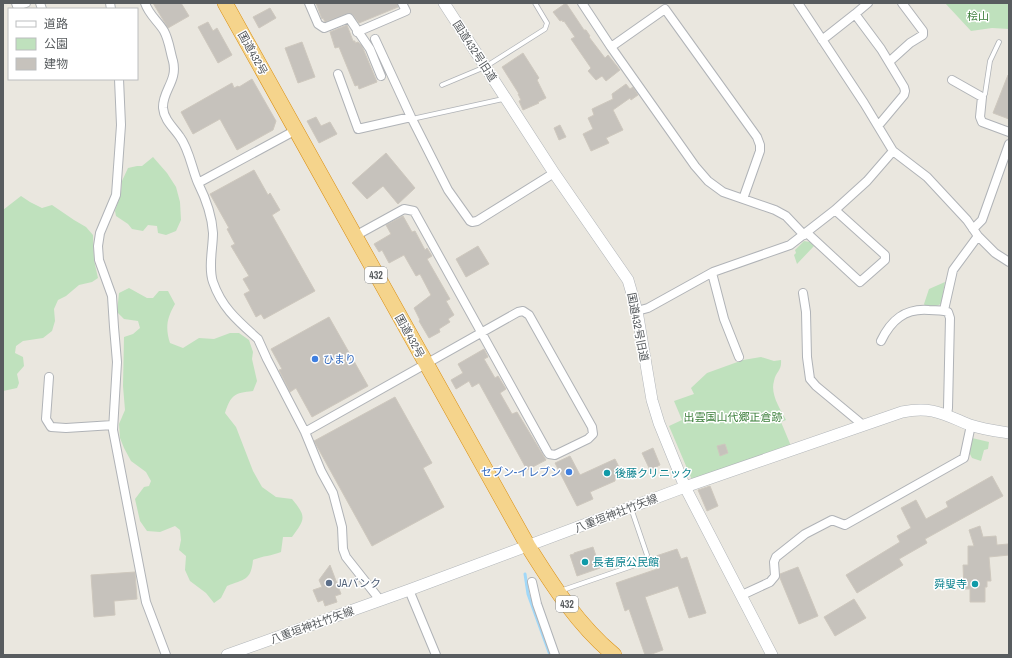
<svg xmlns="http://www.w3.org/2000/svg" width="1012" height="658" viewBox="0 0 1012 658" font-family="'Archivo Narrow','Noto Sans JP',sans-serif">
  <rect width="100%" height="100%" fill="#eae7df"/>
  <path fill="#bfe1bd" d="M945,3H1009V29L992,28L971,31Z
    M153,157L167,173L176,187L180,202L181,220L176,231L166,235L158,233L157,226L148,225L143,231L132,229L128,224L116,216L115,211L121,193L122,181L128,168L137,166H142Z
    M21,196L30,202L42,208L52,205L74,220L86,227L93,235L94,260L98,278L92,282L79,285L66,296L58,300L54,309L55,321L52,331L43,338L23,341L16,346L15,353L23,357L24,366L17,374L19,383L17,388L3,391V210Z
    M804,241L810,242L814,246L797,264L794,255L796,253L795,250Z
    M945,282L941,304L936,306L926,307L924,304L929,289Z
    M129,288L147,298H153L159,291H168L175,304C167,318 165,327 170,343L183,348L199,338L214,339L230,333H239L249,340L253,352L252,359L257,381L253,391C234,393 231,395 225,413L236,427L253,471L262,487L276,497L292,499C307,517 305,519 292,537H283L281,552C271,556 262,556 253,560C251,581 244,579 227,586L221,598L214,603L206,593L190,581L185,570L186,556L179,550L181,540L180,530L175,526L160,532L147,531L140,521L135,499L144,487L149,486L151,481L146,472L131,461L124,448L120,438L119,424L125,410L123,386L124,337L133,334L140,328L138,321L124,319L117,312L119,293Z
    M761,357L774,361L781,360C782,371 776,371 774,381C770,394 780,409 786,420L781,422L791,446L692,480L669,426L682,420L674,401L694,394L691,388L707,373L743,360Z
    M972,438L989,442L988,449L984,450L981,461L972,458L969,452Z"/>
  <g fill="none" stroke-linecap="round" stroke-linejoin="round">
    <path stroke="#a1d8f8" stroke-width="3" d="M525,574L528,594L550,655"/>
  </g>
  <path fill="#c6c2bc" stroke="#cec8be" d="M153,3H181L189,16L168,28Z
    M316,3H397L398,7L359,23L353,15L349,13L325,22L323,18L322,19Z
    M566,3L584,30H586L590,36L589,37L605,58L608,55L620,70L606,81L602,76L596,80L588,71L591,68L571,39L575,37L564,21L563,22L562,20L560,21L553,12Z
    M270,8L276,18L259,28L253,17Z
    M208,22L213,31L217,28L232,55L218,63L198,27Z
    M347,25L353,41H355V43L358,42L362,46L377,82L359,89L358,85L355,86L339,47L335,48L330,32Z
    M302,42L315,77L298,83L285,48Z
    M523,53L539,78L537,80L546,98L538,102L539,103L523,110L519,101L521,100L518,94H519L502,67Z
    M1008,75H1009V119L993,113Z
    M252,79L276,121L273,130L237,150L220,119L193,134L181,112L232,83L234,88L238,86L239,87Z
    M626,84L630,89L633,87L638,95L631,100L630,98L613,110L623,130L606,138L609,143L591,151L583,134L593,129L588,118L594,115L592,109L613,99L612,94Z
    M316,117L321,126L330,122L337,134L319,143L307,121Z
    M560,125L566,137L559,140L554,128Z
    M386,153L415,188L398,204L383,186L367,199L352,183Z
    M254,170L268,195L270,193L280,210L272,215L315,291L264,319L261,314L256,317L244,294L250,291L243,279L249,276L231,246L235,244L227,229L229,228L210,194Z
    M403,216L412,232L415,231L425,250L427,248L432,256L427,259L450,299L446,301L454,315L448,319L450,322L439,329L440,332L429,338L419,321L420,320L414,308L431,295L420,274L416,276L404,255L389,263L382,250L379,252L374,244L391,234L386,225Z
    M478,246L489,264L466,277L456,259Z
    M329,317L368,386L312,417L296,388L290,392L279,370L282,369L271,349Z
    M484,349L488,357L484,359L495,378L498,376L506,389L500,393L512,414L517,412L546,460L527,470L479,383L472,387L469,381L456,389L451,380L463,373L458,364Z
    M395,397L432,463L423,468L444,507L372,546L314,441Z
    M725,444L728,453L720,456L717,446Z
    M653,448L660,465L650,470L642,453Z
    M570,456L580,475L615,459L623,475L615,479V481L590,492L593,499L577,506L555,463Z
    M992,476L1003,496L925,539L927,543L899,559L903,565L857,593L846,575L900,542L897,536L911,528L901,508L916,500L926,519L948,507L946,502Z
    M710,486L718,506L707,511L698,490Z
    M980,526L983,537L996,536L997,545L1008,544L1009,555L989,557L991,581H987V587H985V602H970V589H964L963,565H968V546H974L969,530Z
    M593,547L600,568L577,576L570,555L574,554V553Z
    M677,549L681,559L687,557L706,613L689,618L678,586L645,597L663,650L649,655H645L629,609L625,611L616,583L657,569L653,557Z
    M330,565L341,594L335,596L337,602L325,606L323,600L318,602L313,590L322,587L319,580Z
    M798,567L818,616L799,624L780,578V574Z
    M135,572L137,599L114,601L115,615L94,617L91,575Z
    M854,599L866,618L835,636L824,617Z"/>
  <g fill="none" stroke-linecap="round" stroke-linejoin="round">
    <defs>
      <path id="lane" d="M442,85L485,67L545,29L547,23L535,3
        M982,97L985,94L990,61L999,42
        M412,119L503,99
        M560,591L644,562L647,555L631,508"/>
      <path id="street" d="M16,3L17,6L26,3
        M40,3L42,9
        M110,3L111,9
        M145,3C149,15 158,21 164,31C169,40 170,51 173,61C178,81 162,91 163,108C164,120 174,128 180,137C189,149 192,169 198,183
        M309,3L318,24L324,28L349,18L370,49L381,76
        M582,3L611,47L695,166L708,181L723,192L775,210L786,216L804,235
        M798,3L864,103L893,151L927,177L967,220L978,236L995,253L1009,262
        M855,14L868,3
        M357,32L406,11L402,3
        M822,40L855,14L881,49L904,87L905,91L904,95L878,126
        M611,47L665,9L757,137L760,145V151L743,199
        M889,62L910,43L923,35V31L902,3
        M338,74L358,129L411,117L375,39
        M119,79L121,125L116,195L100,233L98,246L99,260L112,296L114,327L117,362L113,430L146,602L166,655
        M952,80L982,97L980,117L982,122L1009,132
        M411,117L448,190L470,221L472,222L477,221L554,173
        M296,130L198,183C205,197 212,217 213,233C213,248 208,267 213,282C222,308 238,321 258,339L267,359L305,432L321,471L333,493L342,527L343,549L346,557L380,600
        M973,229L982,220L1009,144
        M807,233L860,282L885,260V255L835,210
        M712,273L724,319L739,357
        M803,293L806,312L807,357L810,379L816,386L863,425
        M944,310L953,270L978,236
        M637,311L648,308L713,272L790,245L835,210L867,181L893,151
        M881,341C891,320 905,308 929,310C936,310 942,310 948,312L950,318L948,408L947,414
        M49,377L46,419L51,427L66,428L113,425
        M305,432L518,312L523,311L529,315L592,427L593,434L588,439L555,455L549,454L547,451L414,211L404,209L355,236
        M532,582L537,604L555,655
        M409,590L436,655
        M742,595L770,582L775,576L774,562L776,557L805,534L832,520L845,525L964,458L971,425"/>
      <path id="secondary" d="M444,3L554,173L628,280L637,311L652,400L659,423L685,487L772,655
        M227,655L409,590L685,487L902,412C932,406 943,414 970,425C982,429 996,431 1009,433"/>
      <path id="highway" d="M225,3L528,546C553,586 578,625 614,655"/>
    </defs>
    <use href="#lane" stroke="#b0b3b7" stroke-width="5.5"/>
    <use href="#street" stroke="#b0b3b7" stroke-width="10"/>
    <use href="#secondary" stroke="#b1b5b9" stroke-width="12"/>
    <use href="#highway" stroke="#da8e0f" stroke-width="16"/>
    <use href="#lane" stroke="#fff" stroke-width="4"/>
    <use href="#street" stroke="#fff" stroke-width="8"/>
    <use href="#secondary" stroke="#fff" stroke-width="11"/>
    <use href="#highway" stroke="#f5d48c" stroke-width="15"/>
  </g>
  <g fill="#3f7fe0" stroke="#fff" stroke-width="1.5">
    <circle cx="315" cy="359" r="4"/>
    <circle cx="569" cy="472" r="4"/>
  </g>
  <g fill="#0f9aa8" stroke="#fff" stroke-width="1.5">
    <circle cx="607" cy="473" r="4"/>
    <circle cx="585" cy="562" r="4"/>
    <circle cx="975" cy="584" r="4"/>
  </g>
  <circle fill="#5c6f8a" stroke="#fff" stroke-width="1.5" cx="329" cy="583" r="4"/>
  <g text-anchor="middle" stroke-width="3" stroke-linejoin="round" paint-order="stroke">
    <g fill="#fff" stroke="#8a8d8f" stroke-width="1">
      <rect x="365" y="267" width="22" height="16" rx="3"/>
      <rect x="556" y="596" width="22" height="16" rx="3"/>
    </g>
    <g font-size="10" font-weight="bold" fill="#585c5f">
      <text x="376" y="279">432</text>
      <text x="567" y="608">432</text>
    </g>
    <g font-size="11" fill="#3a7e39" stroke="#fff">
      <text x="978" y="20">桧山</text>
      <text x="733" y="421">出雲国山代郷正倉跡</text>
    </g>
    <g font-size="11" fill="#585c5f" stroke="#fff">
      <text transform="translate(475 51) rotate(57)" y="4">国道432号旧道</text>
      <text transform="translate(253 53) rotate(61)" y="4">国道432号</text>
      <text transform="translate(638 327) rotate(79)" y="4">国道432号旧道</text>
      <text transform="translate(410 336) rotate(61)" y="4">国道432号</text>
      <text transform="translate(616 513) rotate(-21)" y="4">八重垣神社竹矢線</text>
      <text transform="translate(312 625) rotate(-20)" y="4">八重垣神社竹矢線</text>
    </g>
    <g font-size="11" fill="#366cbe" stroke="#fff" text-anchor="start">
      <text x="323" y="363">ひまり</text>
      <text x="561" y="476" text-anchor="end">セブン-イレブン</text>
    </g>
    <g font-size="11" fill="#0d838f" stroke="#fff" text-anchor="start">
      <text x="615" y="477">後藤クリニック</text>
      <text x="593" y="566">長者原公民館</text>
      <text x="967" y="588" text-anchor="end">舜叟寺</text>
    </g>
    <g font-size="11" fill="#4e5e75" stroke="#fff" text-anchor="start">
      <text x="337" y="587">JAバンク</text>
    </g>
  </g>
  <rect width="1012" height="658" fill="none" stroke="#585c5f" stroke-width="8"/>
  <rect x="8" y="8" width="130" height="72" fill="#ffffff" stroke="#bcbebf"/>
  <rect x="16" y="21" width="20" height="6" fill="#ffffff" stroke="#bcbebf"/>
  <text x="44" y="28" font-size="12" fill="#585c5f">道路</text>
  <rect x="16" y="38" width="20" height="12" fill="#bfe1bd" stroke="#bcbebf"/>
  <text x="44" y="48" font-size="12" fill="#585c5f">公園</text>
  <rect x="16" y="58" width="20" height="12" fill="#c6c2bc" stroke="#bcbebf"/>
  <text x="44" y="68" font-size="12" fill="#585c5f">建物</text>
</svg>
